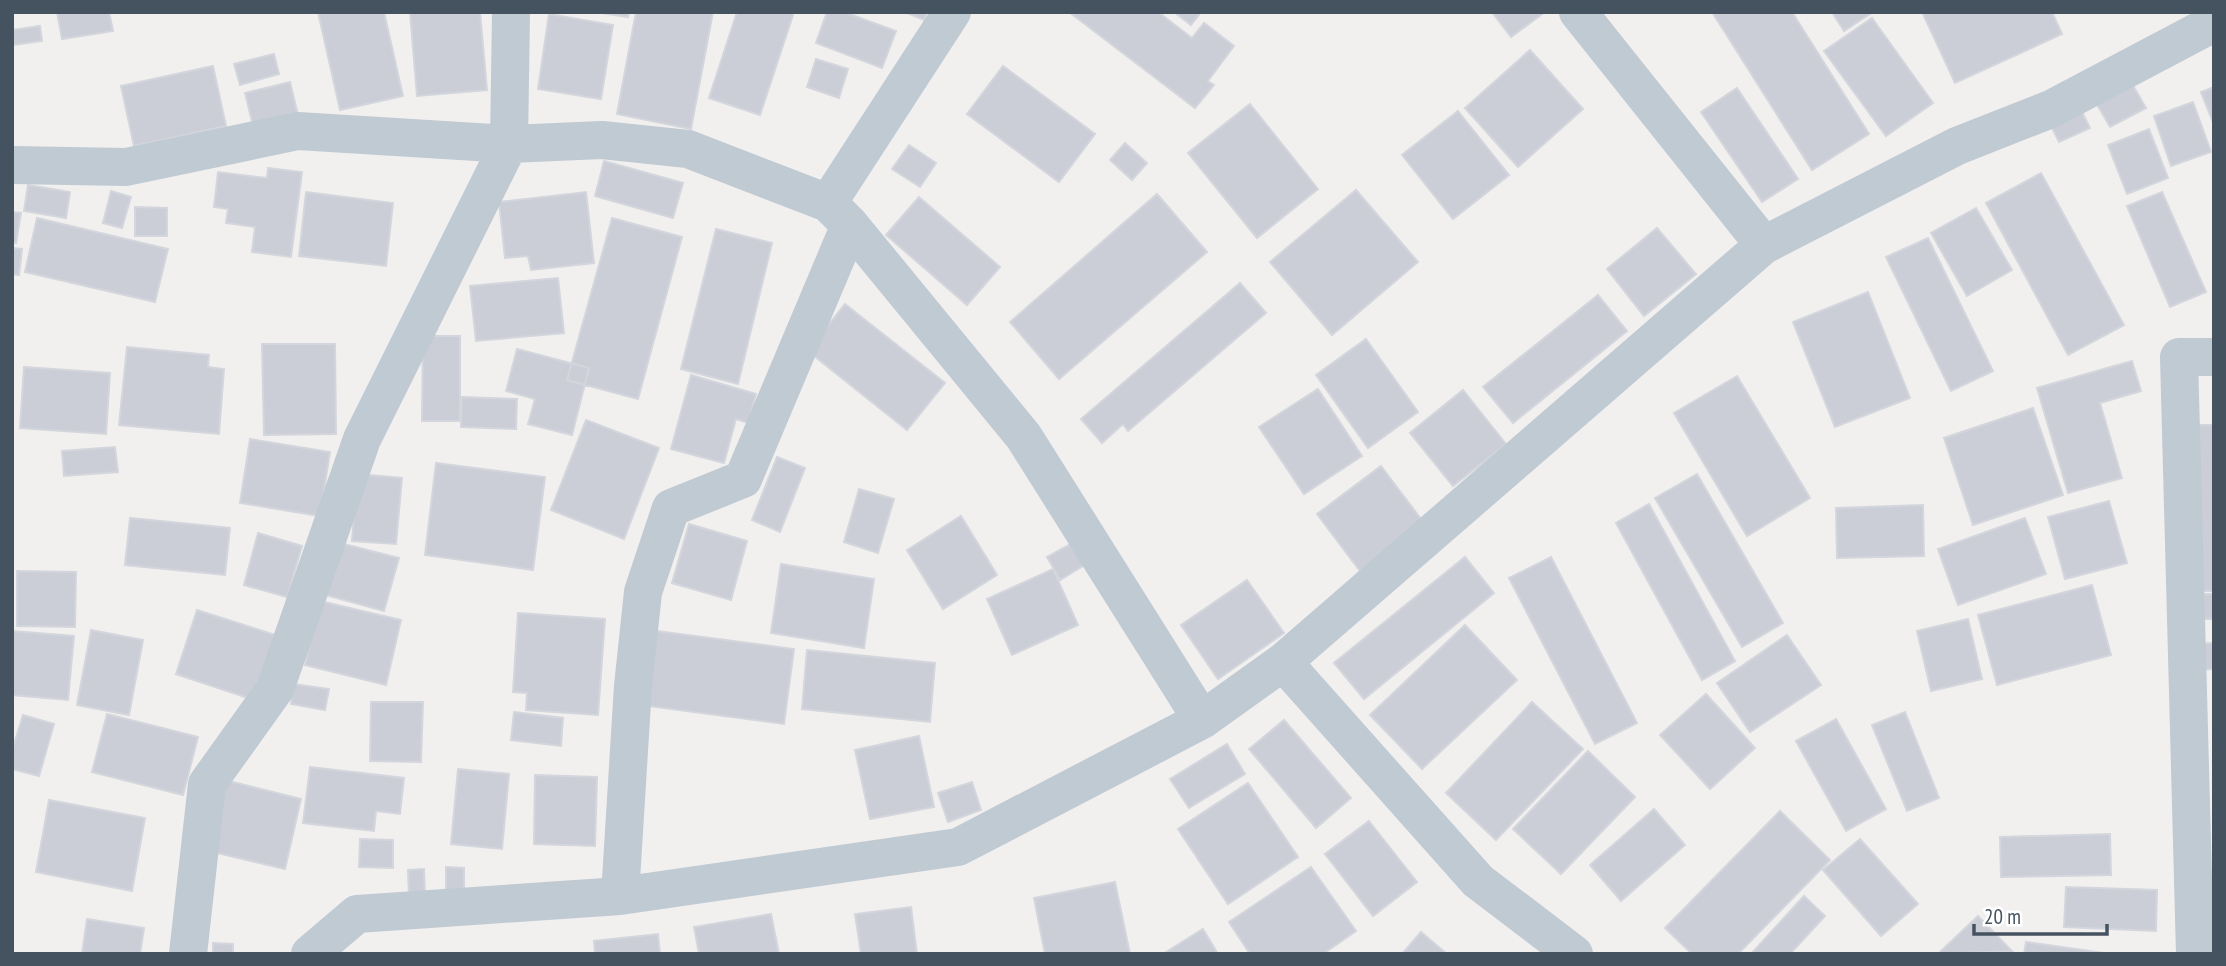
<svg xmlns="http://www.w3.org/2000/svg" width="2226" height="966" viewBox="0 0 2226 966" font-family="'PT Sans Narrow',sans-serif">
  <rect width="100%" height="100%" fill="#f2efef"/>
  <path fill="#cbced6" stroke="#d3d6dc" stroke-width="2" d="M57,12H109L113,31L62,39Z
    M318,12H384L403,96L340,110Z
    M410,12H480L487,90L417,96Z
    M596,12H629L628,17Z
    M636,12H713L691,129L617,114Z
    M737,12H794L760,115L709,98Z
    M827,12H844L896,31L882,68L816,43Z
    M905,12H927L924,20Z
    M1069,12H1158L1192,38L1204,23L1234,46L1208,81L1214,85L1195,108Z
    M1174,12H1201L1191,25Z
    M1492,12H1545L1511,37Z
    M1712,12H1792L1869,134L1812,170Z
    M1832,12H1873L1844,31Z
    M1925,12H2052L2062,34L1955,83L1923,14Z
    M549,14L613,25L601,99L538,89Z
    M1872,18L1933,103L1886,136L1824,51Z
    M40,26L42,41L12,45V30Z
    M1530,50L1583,109L1518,167L1465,108Z
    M274,54L279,74L240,85L234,64Z
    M816,59L848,69L839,98L807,87Z
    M213,66L226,126L134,146L121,86Z
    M1003,66L1095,134L1059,182L967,114Z
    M290,82L298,115L253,126L245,93Z
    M2131,82L2146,108L2110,127L2095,101Z
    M2214,87V125L2201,92Z
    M1737,88L1798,179L1762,202L1701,112Z
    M2193,102L2211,152L2171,166L2154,116Z
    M1250,104L1318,189L1257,238L1188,153Z
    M2081,110L2090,128L2059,142L2050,124Z
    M1458,111L1509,175L1453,219L1402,155Z
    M2149,129L2168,178L2127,194L2108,145Z
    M1125,143L1147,163L1132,180L1110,160Z
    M909,145L936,163L920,187L892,169Z
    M604,161L683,183L673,218L595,196Z
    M268,168L302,172L291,257L252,252L255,227L226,223L228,209L214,207L218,172L267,178Z
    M2041,173L2124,325L2068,355L1986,203Z
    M28,185L70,192L66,218L24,211Z
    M1356,190L1418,262L1332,335L1270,262Z
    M111,191L131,197L122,228L103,223Z
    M306,192L393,203L386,266L299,256Z
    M586,192L594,263L531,270L528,256L505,258L499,202Z
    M2162,192L2206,292L2170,307L2127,206Z
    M1157,194L1207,252L1059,379L1010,322Z
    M919,197L1000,267L967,305L886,235Z
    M135,207L167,208V236H135Z
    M1976,208L2012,270L1967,296L1931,233Z
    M12,212L21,213L16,243L12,242Z
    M37,218L168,249L155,302L25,272Z
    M612,218L682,237L638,399L567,380Z
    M1657,228L1696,274L1644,316L1607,269Z
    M716,229L772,243L738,384L681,369Z
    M1928,238L1993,371L1951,391L1886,257Z
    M12,248L22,249L19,275L12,274Z
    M558,278L564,333L476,341L470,286Z
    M1240,283L1266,313L1128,431L1123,424L1102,443L1081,419Z
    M1868,292L1910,398L1835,427L1793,322Z
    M1598,295L1627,331L1513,423L1483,387Z
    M845,304L945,383L907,430L808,351Z
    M423,336H460V421H422Z
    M1366,339L1418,412L1368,448L1316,375Z
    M262,344H335L336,434L264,435Z
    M127,347L209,355L208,367L224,369L219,434L119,425Z
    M517,349L589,368L572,435L528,424L535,399L506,391Z
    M2132,361L2141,391L2100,403L2122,478L2068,493L2037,388Z
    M24,367L110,373L106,434L20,428Z
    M691,375L756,394L748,423L736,419L724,463L671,449Z
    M1737,376L1810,498L1747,536L1674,413Z
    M1318,389L1362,456L1304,494L1259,427Z
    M1463,390L1506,444L1453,486L1410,433Z
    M462,397L517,399L516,429L461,427Z
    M2033,408L2063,495L1973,525L1944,438Z
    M586,420L659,448L624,539L551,510Z
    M2192,425H2214V591H2194Z
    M250,439L330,452L320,516L240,503Z
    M115,447L118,472L64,476L62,451Z
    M777,457L805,468L780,532L752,520Z
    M436,463L545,477L533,570L425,555Z
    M1381,466L1424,523L1360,571L1317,514Z
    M357,474L402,478L396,544L352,541Z
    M1697,474L1783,623L1742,647L1655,498Z
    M859,489L894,499L878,553L844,542Z
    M2109,501L2127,563L2065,579L2048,517Z
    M1649,504L1735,661L1702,680L1616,523Z
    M1923,505L1924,556L1837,558L1836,508Z
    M961,516L997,575L943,609L907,550Z
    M130,518L230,528L225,575L125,565Z
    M2025,518L2046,574L1958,605L1938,549Z
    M689,524L747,541L731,600L672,583Z
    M258,533L302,546L287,597L244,585Z
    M1076,541L1088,563L1060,580L1047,557Z
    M340,543L399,558L384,611L326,595Z
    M1465,557L1494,593L1364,699L1334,663Z
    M1551,557L1637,723L1595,744L1509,578Z
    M781,564L874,579L864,648L771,633Z
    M1053,569L1078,625L1012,655L987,599Z
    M17,571L76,572L75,627L17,626Z
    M1247,580L1284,633L1218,679L1181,625Z
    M2092,585L2111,655L1997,685L1978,615Z
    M2203,594H2214V619H2204Z
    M320,601L401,620L386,685L305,665Z
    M197,610L275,635L254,700L176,674Z
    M518,613L605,619L598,715L526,710L527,693L513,692Z
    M1968,619L1982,679L1931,691L1917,631Z
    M1465,625L1517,680L1422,769L1370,715Z
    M91,630L143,640L129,715L77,705Z
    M649,630L794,649L784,724L640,705Z
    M12,631L74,636L68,700L12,695Z
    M1787,635L1821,685L1750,732L1717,683Z
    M2214,643V669L2196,670L2194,644Z
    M807,650L935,663L930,722L802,709Z
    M293,684L329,689L325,710L291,704Z
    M1706,694L1755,748L1710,789L1660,735Z
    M371,702H423L421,762L370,761Z
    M1532,702L1583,749L1496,840L1446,793Z
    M514,712L563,718L561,746L511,740Z
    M1905,712L1939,798L1907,811L1872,725Z
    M107,714L198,737L183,795L92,772Z
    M23,715L54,724L39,776L12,769V751Z
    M1836,719L1886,809L1846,831L1796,741Z
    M1284,720L1351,798L1316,828L1249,749Z
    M919,736L934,807L870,819L855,750Z
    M1227,744L1245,774L1189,808L1170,779Z
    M1588,751L1635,797L1561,874L1513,829Z
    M310,767L404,778L400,814L376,811L374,831L303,823Z
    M458,769L509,774L502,849L451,844Z
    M535,775L597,777L595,846L534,844Z
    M225,780L301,799L285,869L209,851Z
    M972,782L981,810L948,822L938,793Z
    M1248,783L1298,857L1228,904L1178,829Z
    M49,800L145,818L132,891L36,872Z
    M1654,809L1685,845L1621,901L1590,865Z
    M1780,811L1830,860L1738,954H1692L1665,928Z
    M1369,821L1417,882L1373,916L1325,854Z
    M2110,834L2111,875L2001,877L2000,837Z
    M360,839L393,840V868L359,867Z
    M1860,839L1918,904L1881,936L1823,870Z
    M446,867L464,868V891H446Z
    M1311,867L1356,931L1323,954H1250L1229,922Z
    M424,869L425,896L409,897L408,870Z
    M1115,882L1130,954H1045L1034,898Z
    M2066,887L2157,890L2156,931L2064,927Z
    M1804,896L1825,916L1790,954H1751Z
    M911,907L917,954H861L855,914Z
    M771,914L779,954H699L694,927Z
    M1978,916L2012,951L1938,954Z
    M87,919L144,928L140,954H82Z
    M1203,929L1218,954H1163Z
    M1421,932L1447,954H1402Z
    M658,934L660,954H595L594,941Z
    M2026,942L2111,954H2024Z
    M213,943L233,944V954H213Z"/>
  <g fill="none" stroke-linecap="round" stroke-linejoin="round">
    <path stroke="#bfcad3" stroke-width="38" d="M1578,12L1764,245
      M12,165L126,167L298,131L509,144L602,140L688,149L828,203L850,225L1024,437L1202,720
      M828,203L952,12
      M1283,662L1478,881L1574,954
      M620,896L633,686L643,592L671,508L743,479L850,225
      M188,954L207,784L275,689L362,439L509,144L511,12
      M310,954L357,914L620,896L958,847L1202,720L1283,662L1764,245L1957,146L2051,109L2214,23
      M2195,954L2179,357H2214"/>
  </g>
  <rect width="2226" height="966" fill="none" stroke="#455360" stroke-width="28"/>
  <path d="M1974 924v10h133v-10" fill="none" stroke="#455360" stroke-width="3.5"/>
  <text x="1984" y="924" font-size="21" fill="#455360" stroke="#ffffff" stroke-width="5" paint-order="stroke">20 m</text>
</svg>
